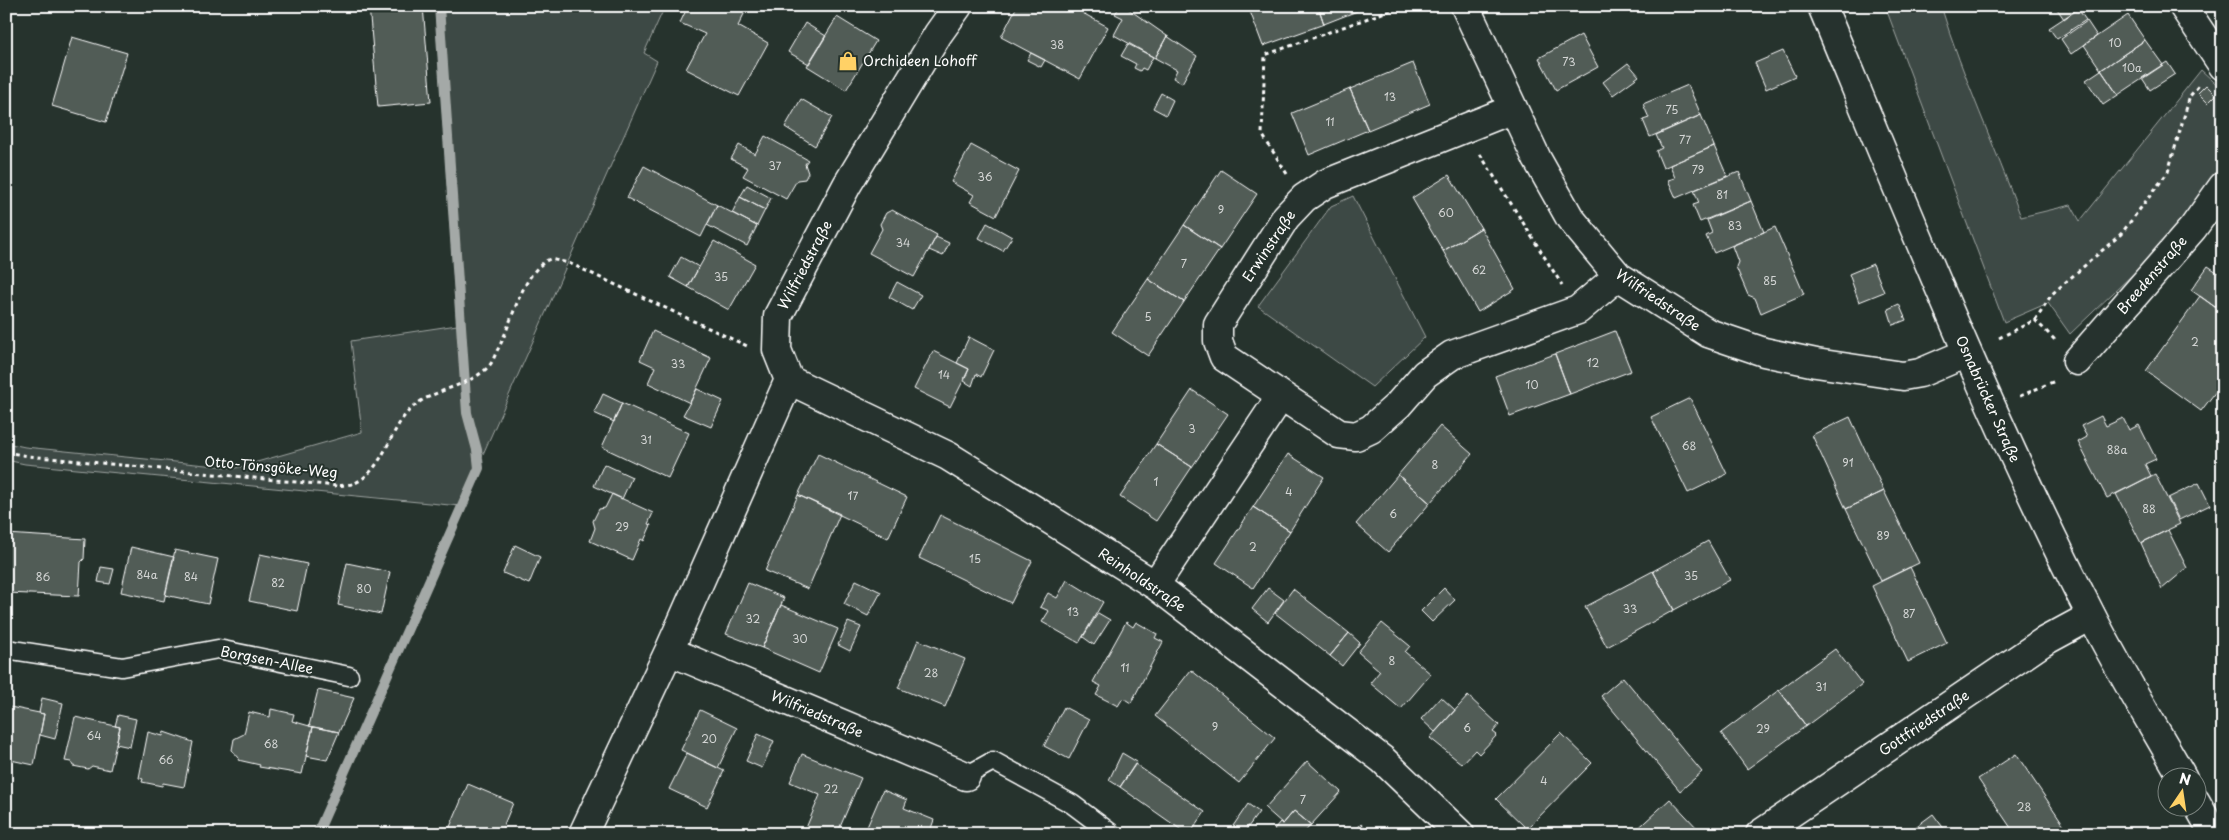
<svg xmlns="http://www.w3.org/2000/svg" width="2229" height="840" viewBox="0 0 2229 840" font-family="'Playpen Sans',sans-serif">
  <rect width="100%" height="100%" fill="#26332d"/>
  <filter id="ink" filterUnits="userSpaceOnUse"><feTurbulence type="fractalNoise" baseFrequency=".02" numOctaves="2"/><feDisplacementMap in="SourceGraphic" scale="10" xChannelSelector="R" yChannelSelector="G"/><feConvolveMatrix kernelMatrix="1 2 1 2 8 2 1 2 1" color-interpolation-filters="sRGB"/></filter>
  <g filter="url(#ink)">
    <path fill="#3e4944" stroke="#9ea4a2" d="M435,6H665L644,53L657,61L460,506L25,464L6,460V443L25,447L236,468L362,432L351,341L457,325Z
      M1885,6H1941C1963,78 1995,146 2021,217L2071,205L2080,221L2201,70L2223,90V165L2155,253L2070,334L2048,303L2004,322Z
      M1353,196L1425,337L1372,387L1258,306L1331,206Z"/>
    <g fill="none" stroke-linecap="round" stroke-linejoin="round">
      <path stroke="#a4a9a7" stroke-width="10" d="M317,834L479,468L477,450L467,413L439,6"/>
    </g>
    <path fill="#515c57" stroke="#fff" d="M369,6H423L431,102L378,107Z
      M688,6H738L746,10L738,26L768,43L739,96L686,69L705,34L680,23Z
      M1017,6H1070L1108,27L1080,79L1001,37Z
      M1120,6H1124L1167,36L1155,58L1114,35L1123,18L1115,14Z
      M1248,6H1318L1324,24L1263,46Z
      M1318,6H1370L1324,24Z
      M2055,6H2082L2064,19Z
      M2078,9L2086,20L2057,39L2049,28Z
      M2128,15L2145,40L2101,70L2084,45Z
      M837,17L876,41L846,90L807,66Z
      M2087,21L2097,36L2071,54L2061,39Z
      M805,23L826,36L809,64L788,52Z
      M1581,35L1598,67L1556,90L1539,58Z
      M1167,36L1197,56L1182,83L1173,78L1177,70L1155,58Z
      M72,37L127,53L106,122L52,106Z
      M2145,40L2163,65L2118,95L2101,70Z
      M1128,44L1153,57L1146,70L1142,68L1140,71L1134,68L1136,64L1121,56Z
      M1783,51L1795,76L1766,89L1755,63Z
      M1031,53L1045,60L1041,67L1027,60Z
      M2167,62L2175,74L2150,90L2142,78Z
      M1413,63L1430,104L1368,130L1350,89Z
      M1628,63L1639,76L1613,95L1603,82Z
      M2101,70L2118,95L2103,105L2086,80Z
      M1688,85L1701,115L1650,137L1643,120L1649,118L1643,104Z
      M2206,85L2216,95L2208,103L2198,93Z
      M1350,89L1368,130L1309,155L1292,113Z
      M1161,93L1173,100L1166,115L1153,108Z
      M801,99L832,117L815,146L785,127Z
      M1701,115L1714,146L1663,168L1656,151L1662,148L1656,135Z
      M765,136L808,160L805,164L808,173L805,179L797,180L786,199L743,176L748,168L731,159L739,145L755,154Z
      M971,145L1019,171L996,216L970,202L974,195L951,182Z
      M1714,146L1727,176L1676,198L1668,180L1675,178L1670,165Z
      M644,166L717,205L701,237L627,198Z
      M1221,170L1257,194L1220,249L1184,225Z
      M1739,172L1751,201L1700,222L1693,205L1699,203L1694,190Z
      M1449,175L1481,228L1443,251L1412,198Z
      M747,185L771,198L765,210L740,197Z
      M740,197L765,210L757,226L732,213Z
      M1751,201L1764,232L1714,253L1706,236L1712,233L1707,220Z
      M717,205L757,226L747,246L707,225Z
      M892,210L937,235L914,277L869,253L882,229L880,224L886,213Z
      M987,223L1012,237L1003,251L979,238Z
      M1184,225L1220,249L1184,302L1148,279Z
      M1775,227L1804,294L1761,313L1755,298L1748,295L1736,267L1738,262L1732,246Z
      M1481,228L1515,289L1478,312L1443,251Z
      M936,237L949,243L943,256L929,250Z
      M714,241L755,264L729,310L688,287Z
      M681,257L699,267L688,287L670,277Z
      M1873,264L1884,292L1859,302L1849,274Z
      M2208,266L2223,276V297L2215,307L2191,290Z
      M1148,279L1184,302L1148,356L1112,332Z
      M897,282L921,295L912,310L889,297Z
      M2200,296L2223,313V382L2201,411L2146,371Z
      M1899,304L1906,320L1893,325L1888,309Z
      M653,331L711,358L690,403L648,383L655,367L640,360Z
      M1615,331L1631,371L1570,394L1555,354Z
      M969,337L994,350L981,377L976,374L972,386L964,381L969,369L957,363Z
      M933,351L969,369L950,407L914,389Z
      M1555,354L1570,394L1510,416L1495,376Z
      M697,389L723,401L711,427L683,415Z
      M1192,390L1228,414L1192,467L1156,444Z
      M603,394L622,403L614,422L594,413Z
      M1690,398L1727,474L1688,493L1651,417Z
      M622,403L689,433L668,478L602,447Z
      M2101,416L2106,426L2123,418L2129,430L2139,425L2156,459L2145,464L2151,476L2107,498L2078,442L2087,437L2081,426Z
      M1850,417L1884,491L1846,509L1812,435Z
      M1440,426L1472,454L1430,503L1398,475Z
      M1156,444L1192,467L1156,521L1120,497Z
      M818,454L907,497L888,538L798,495Z
      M1288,454L1324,477L1290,531L1253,507Z
      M604,464L632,477L622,499L594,486Z
      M2155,474L2180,524L2141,543L2116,494Z
      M1398,475L1430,503L1388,552L1356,524Z
      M2199,483L2210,505L2179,520L2168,498Z
      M1884,491L1919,563L1881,581L1846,509Z
      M612,494L653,513L648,524L651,525L644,541L641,539L632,560L590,541L595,528L593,521L599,509L605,508Z
      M798,495L840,514L808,589L765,571Z
      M1253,507L1290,531L1253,588L1216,563Z
      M940,515L1032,561L1011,603L919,558Z
      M2168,530L2187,568L2162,589L2141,543Z
      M6,534L85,539L84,559L81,562L79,596L6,593Z
      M1708,541L1730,580L1674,610L1653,571Z
      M515,545L540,557L529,584L503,573Z
      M131,547L174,557L164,601L121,592Z
      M175,550L218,559L208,604L165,595Z
      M260,554L307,564L297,611L249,601Z
      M347,563L390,572L381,614L338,605Z
      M101,567L114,569L110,584L98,582Z
      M1910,567L1947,643L1908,662L1872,586Z
      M1653,571L1674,610L1607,647L1585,607Z
      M856,580L881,592L868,616L844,604Z
      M1067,580L1103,602L1079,643L1042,622L1049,611L1040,607L1048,593L1057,598Z
      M748,583L784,598L762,648L726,634Z
      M1268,588L1284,600L1268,622L1252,609Z
      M1444,588L1455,600L1432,622L1421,611Z
      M1293,589L1349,633L1330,656L1275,613Z
      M781,605L838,629L819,673L762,648Z
      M1098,613L1110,620L1094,645L1083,637Z
      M848,622L861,627L850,651L838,645Z
      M1126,622L1133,627L1136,622L1157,634L1155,638L1163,642L1131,703L1123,698L1118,706L1096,695L1101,686L1093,682Z
      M1382,623L1410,646L1405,652L1431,674L1401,709L1370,683L1380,671L1358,652Z
      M1349,633L1360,643L1342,666L1330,656Z
      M918,640L965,659L945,707L898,688Z
      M1835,649L1862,684L1806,726L1779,690Z
      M1191,670L1275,738L1239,783L1155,716Z
      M1623,677L1702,772L1680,791L1601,696Z
      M318,690L354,698L339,732L309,726Z
      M1779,690L1806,726L1747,769L1721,733Z
      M1468,696L1499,725L1493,732L1497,735L1479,754L1475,750L1462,764L1430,738Z
      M1441,697L1455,710L1435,732L1421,719Z
      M42,698L63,703L55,739L40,735L44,714L39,713Z
      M10,707L44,714L34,765L6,759V722Z
      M1064,707L1089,720L1069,759L1044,746Z
      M271,709L294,714L292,721L313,727L302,774L259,767L260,765L238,760L239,758L232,750L234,739L244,734L249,712L270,717Z
      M700,710L737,728L718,768L681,750Z
      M118,715L136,719L130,747L116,744L120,727L115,726Z
      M75,717L120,727L110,770L92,766L88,769L73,766L71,762L65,761Z
      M313,727L339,732L327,760L306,756Z
      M148,732L163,736L164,732L193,742L184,787L163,783L162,786L142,782L143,779L139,778Z
      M1561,733L1592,763L1527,829L1496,799Z
      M758,734L774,741L762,768L746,761Z
      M687,753L724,771L707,807L669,789Z
      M1122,753L1137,762L1120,787L1109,780Z
      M802,754L861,778L837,834H820L806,828L820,795L790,782Z
      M2016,754L2070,834H2015L1978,779Z
      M1307,761L1341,792L1311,825L1294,811L1283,824L1265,808Z
      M1135,764L1205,812L1190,834H1187L1120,787Z
      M468,784L513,803L500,834H447Z
      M883,790L907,800L904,808L934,820L929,834H864Z
      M1670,799L1699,830L1696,834H1632Z
      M1248,804L1259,812L1243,834L1233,826Z
      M1294,811L1311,825L1303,834H1279L1274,829L1280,822L1283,824Z
      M1933,814L1948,834H1906Z
      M1361,824L1372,834H1352Z"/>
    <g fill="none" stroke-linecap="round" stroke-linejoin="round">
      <defs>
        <path id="lane" d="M6,649L122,667L218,649L349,676
          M966,776L993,761L1072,804L1112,834"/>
        <path id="street" d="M1465,6L1537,159L1570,218L1618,276L1708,333L1764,352L1816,363L1903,376L1920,373L1967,353
          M2183,6L2223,66
          M1513,109L1325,184L1304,198L1286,217L1218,324V341L1224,357L1339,434L1356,436L1371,429L1398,405L1425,374L1452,355L1578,310L1618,276
          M2077,361L2193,228L2223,186
          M789,380L948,456L1155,585L1383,760L1460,834
          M1155,585L1281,396
          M669,651L966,776
          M583,834L669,651L789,380L777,350L778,316L847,185L938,34L958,6
          M1760,834L2043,642L2091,616"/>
        <path id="secondary" d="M1822,6C1907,211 1989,416 2090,613C2118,669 2152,723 2183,778
          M2196,802L2214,834"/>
      </defs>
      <use href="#lane" stroke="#fff" stroke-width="21"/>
      <use href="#street" stroke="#fff" stroke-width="31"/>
      <use href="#secondary" stroke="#fff" stroke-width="31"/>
      <path stroke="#fff" stroke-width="3" stroke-dasharray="4 4" stroke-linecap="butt" d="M1480,154L1562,285
        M1287,174L1262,134L1265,55L1402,6
        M2035,320L2052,294L2121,234L2168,172L2190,96L2200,84
        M1999,338L2035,320L2056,341
        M2020,396L2055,381
        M6,452L28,456L337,486C342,485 350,485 355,483C383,470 389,433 407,413C428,388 468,389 489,366C493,362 495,354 498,349C513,322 521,272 550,259L569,263L747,346"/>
      <use href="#lane" stroke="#26332d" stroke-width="18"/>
      <use href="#street" stroke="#26332d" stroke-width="28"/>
      <use href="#secondary" stroke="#26332d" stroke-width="28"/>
    </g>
  </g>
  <defs>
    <symbol id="shop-bare" viewBox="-9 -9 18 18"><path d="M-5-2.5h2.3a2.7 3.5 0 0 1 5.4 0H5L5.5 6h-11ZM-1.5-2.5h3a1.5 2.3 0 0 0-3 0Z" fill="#ffd166" stroke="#26332d" stroke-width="2.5" paint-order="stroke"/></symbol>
  </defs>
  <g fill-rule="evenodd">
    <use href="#shop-bare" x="834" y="47" width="28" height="28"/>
  </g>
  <g text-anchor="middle" stroke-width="4" stroke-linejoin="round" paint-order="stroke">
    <g font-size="11" fill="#d4d6d5">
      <text x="2115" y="47">10</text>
      <text x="1057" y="49">38</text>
      <text x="1569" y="66">73</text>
      <text x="2132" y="72">10a</text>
      <text x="1390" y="101">13</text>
      <text x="1672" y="114">75</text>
      <text x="1330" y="126">11</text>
      <text x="1685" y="144">77</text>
      <text x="775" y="170">37</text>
      <text x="1698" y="174">79</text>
      <text x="985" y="181">36</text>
      <text x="1722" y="199">81</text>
      <text x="1221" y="214">9</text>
      <text x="1446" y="217">60</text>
      <text x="1735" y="230">83</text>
      <text x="903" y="247">34</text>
      <text x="1184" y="268">7</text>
      <text x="1479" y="274">62</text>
      <text x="721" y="281">35</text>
      <text x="1770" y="285">85</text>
      <text x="1148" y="321">5</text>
      <text x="2195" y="346">2</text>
      <text x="1593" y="367">12</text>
      <text x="678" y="368">33</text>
      <text x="944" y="379">14</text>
      <text x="1532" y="389">10</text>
      <text x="1192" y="433">3</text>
      <text x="646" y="444">31</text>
      <text x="1689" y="450">68</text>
      <text x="2117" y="454">88a</text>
      <text x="1848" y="467">91</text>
      <text x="1435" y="469">8</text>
      <text x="1156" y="486">1</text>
      <text x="1289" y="496">4</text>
      <text x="853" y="500">17</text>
      <text x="2149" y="513">88</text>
      <text x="1393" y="518">6</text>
      <text x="622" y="531">29</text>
      <text x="1883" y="540">89</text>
      <text x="1253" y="551">2</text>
      <text x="975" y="563">15</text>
      <text x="147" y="579">84a</text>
      <text x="1691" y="580">35</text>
      <text x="43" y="581">86</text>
      <text x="191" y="581">84</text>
      <text x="278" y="587">82</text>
      <text x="364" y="593">80</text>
      <text x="1630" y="613">33</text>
      <text x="1073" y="616">13</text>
      <text x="1909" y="618">87</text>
      <text x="753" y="623">32</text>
      <text x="800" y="643">30</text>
      <text x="1392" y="665">8</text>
      <text x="1125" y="672">11</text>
      <text x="931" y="677">28</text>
      <text x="1821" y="691">31</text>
      <text x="1215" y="731">9</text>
      <text x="1467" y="732">6</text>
      <text x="1763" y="733">29</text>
      <text x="94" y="740">64</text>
      <text x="709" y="743">20</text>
      <text x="271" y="748">68</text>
      <text x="166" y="764">66</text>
      <text x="1544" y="785">4</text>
      <text x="831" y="793">22</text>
      <text x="1303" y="804">7</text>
      <text x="2024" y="811">28</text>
    </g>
    <g font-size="14" fill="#fff" stroke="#26332d" text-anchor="start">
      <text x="863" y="66">Orchideen Lohoff</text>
    </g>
    <g font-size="14" fill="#fff" stroke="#26332d">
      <text transform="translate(1269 246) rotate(-56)" y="5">Erwinstraße</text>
      <text transform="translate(805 265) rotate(-62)" y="5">Wilfriedstraße</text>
      <text transform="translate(2152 275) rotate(-49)" y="5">Breedenstraße</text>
      <text transform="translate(1658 300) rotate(34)" y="5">Wilfriedstraße</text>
      <text transform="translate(1988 399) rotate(66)" y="5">Osnabrücker Straße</text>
      <text transform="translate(271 467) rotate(5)" y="5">Otto-Tönsgöke-Weg</text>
      <text transform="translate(1142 580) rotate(34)" y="5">Reinholdstraße</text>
      <text transform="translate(267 660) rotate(11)" y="5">Borgsen-Allee</text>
      <text transform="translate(817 714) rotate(23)" y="5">Wilfriedstraße</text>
      <text transform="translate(1924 723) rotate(-34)" y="5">Gottfriedstraße</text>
    </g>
  </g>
  <rect width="2229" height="840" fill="none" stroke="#26332d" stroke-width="25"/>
  <rect x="12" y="12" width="2204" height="815" fill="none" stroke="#fff" stroke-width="2" filter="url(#ink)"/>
  <g transform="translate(2182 792) rotate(13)"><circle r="24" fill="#26332d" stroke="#7d8581"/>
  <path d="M0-4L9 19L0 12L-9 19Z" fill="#ffd166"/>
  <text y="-8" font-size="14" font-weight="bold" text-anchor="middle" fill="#ffffff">N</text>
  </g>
</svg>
